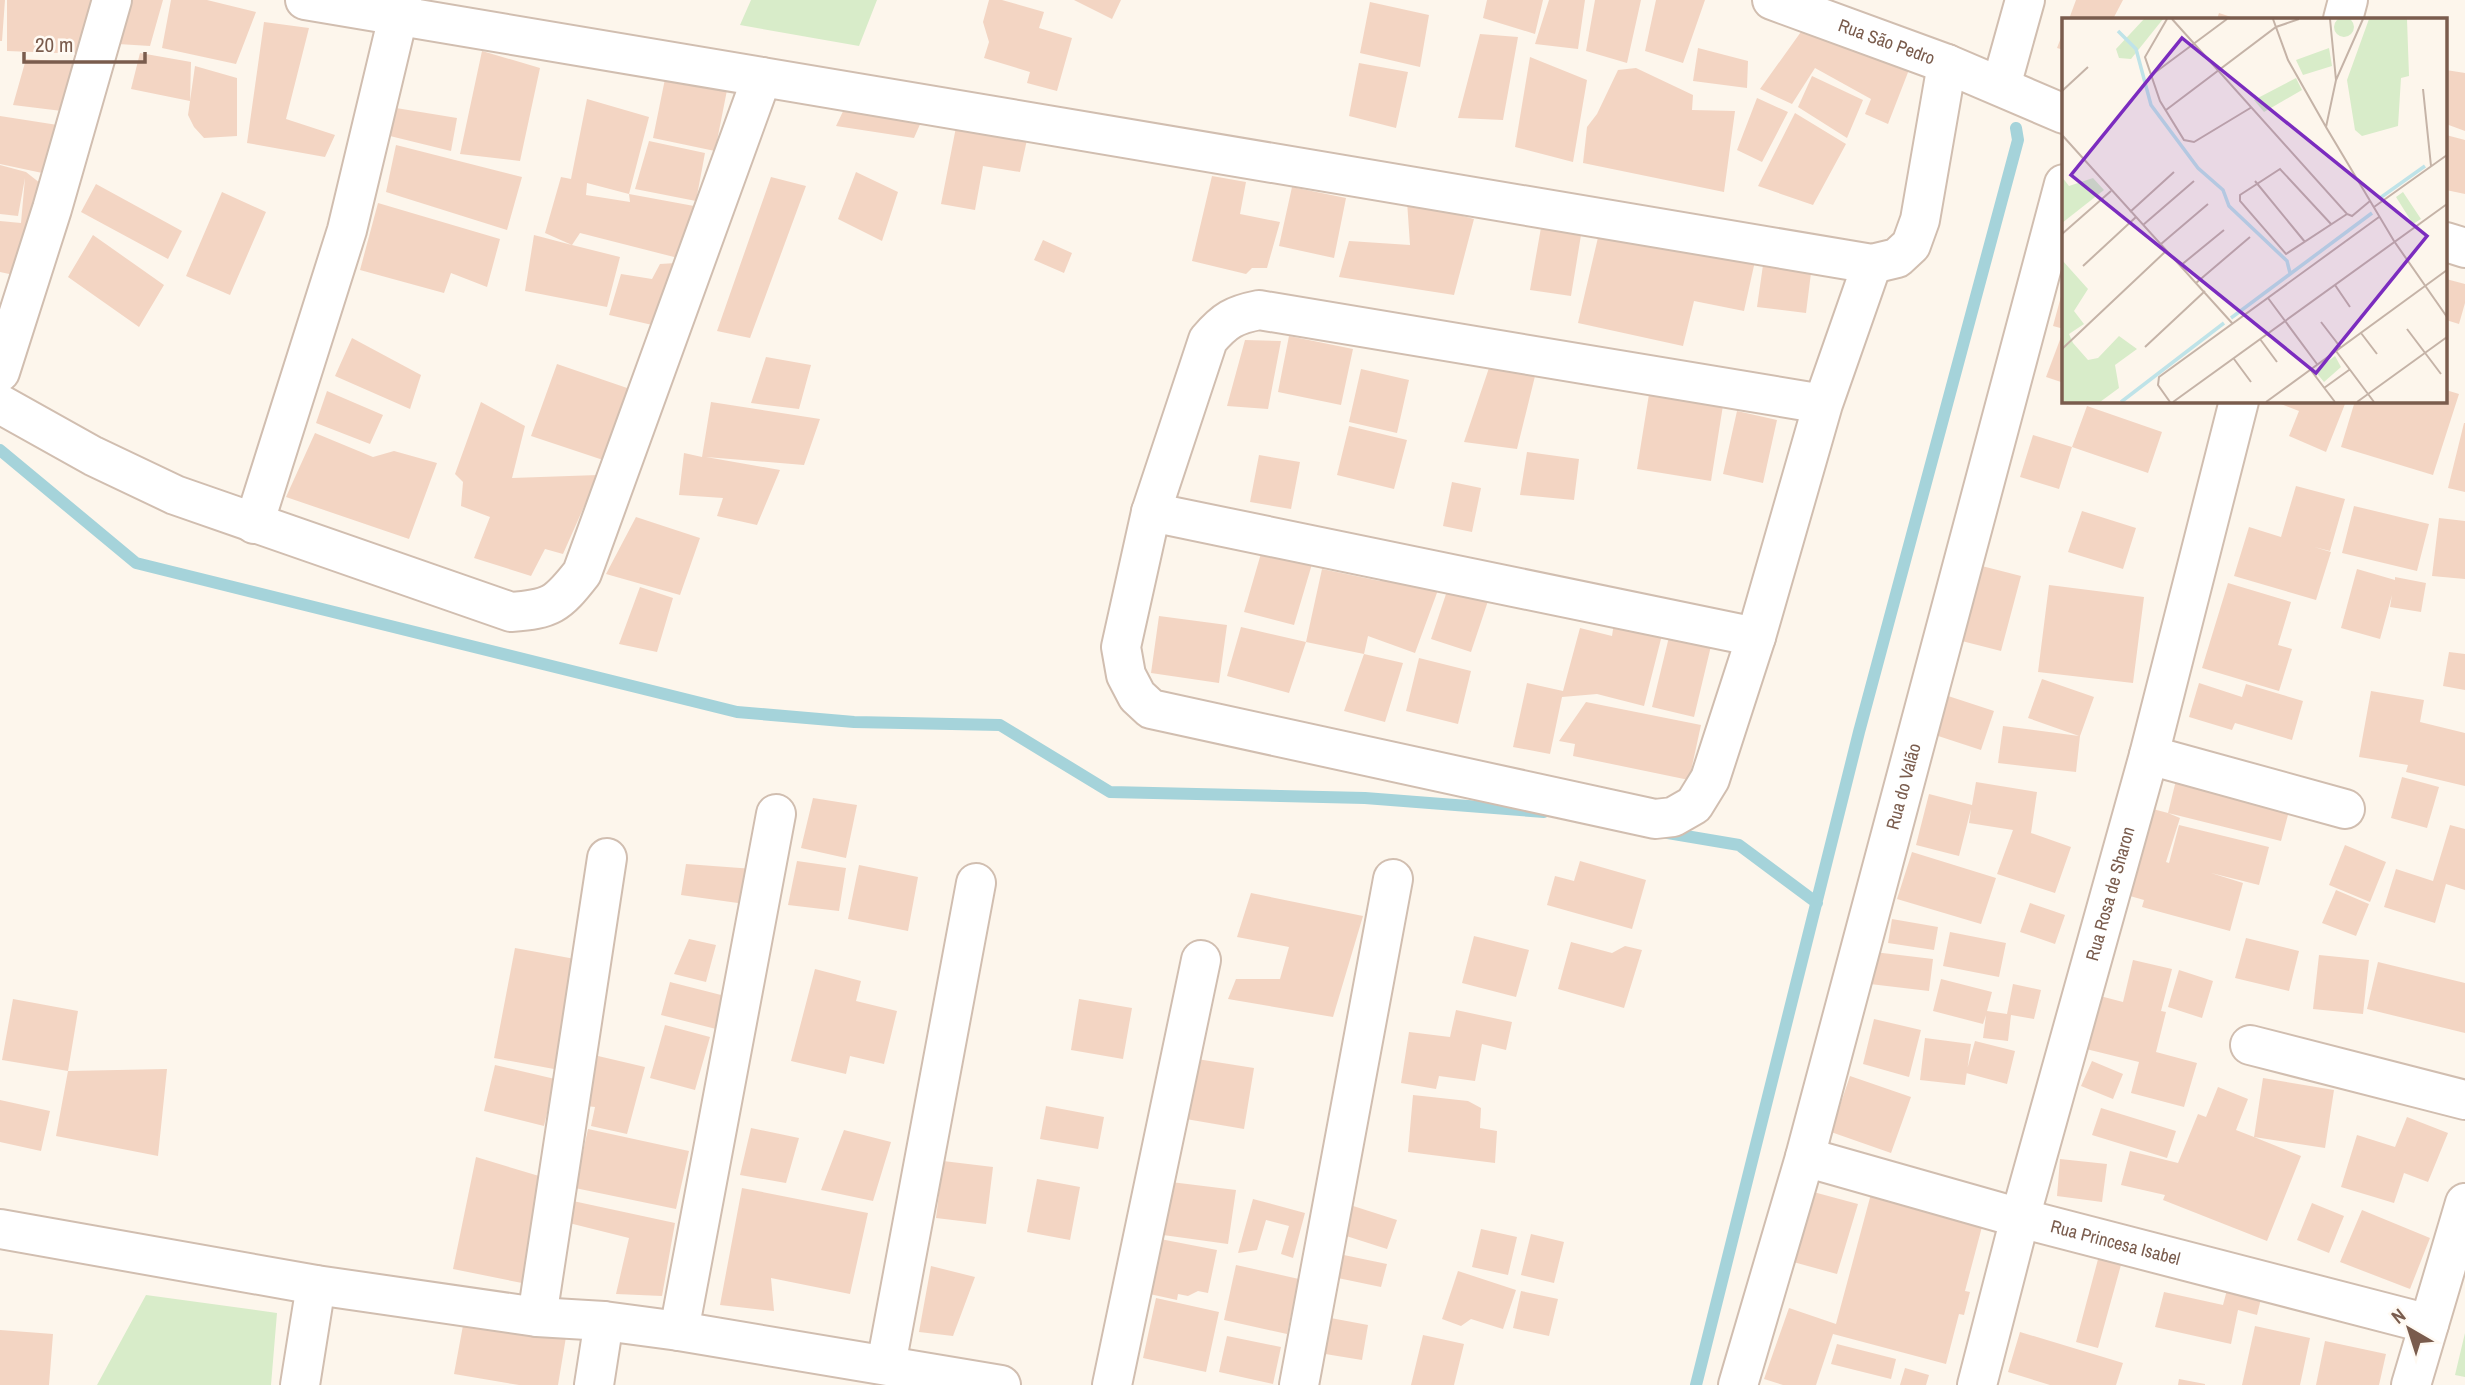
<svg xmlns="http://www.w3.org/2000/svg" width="2465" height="1385" viewBox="0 0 2465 1385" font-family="'Archivo Narrow',sans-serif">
  <rect width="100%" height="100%" fill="#fdf6ec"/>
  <path fill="#d8ecc9" d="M751,0H877L859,46L740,25Z
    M146,1295L277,1313L271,1385H97Z
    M2465,1333V1377L2455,1375Z"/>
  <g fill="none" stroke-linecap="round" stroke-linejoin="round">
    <path stroke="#a5d3da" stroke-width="12" d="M0,450L136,563L737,712L854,722L1000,725L1110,792L1365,798L1544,812
      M1662,832L1739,845L1817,903
      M1696,1385L1859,732L2018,140L2016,128"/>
  </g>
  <path fill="#f3d5c3" d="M0,0H5L2,41H0Z
    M7,0H97L84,54L7,51Z
    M129,0H163L150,46L118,44Z
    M171,0H207L256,12L236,64L162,48Z
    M989,0H1002L1044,12L1039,28L1072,38L1057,91L1027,83L1030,72L984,58L989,42L983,22Z
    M1074,0H1121L1112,19Z
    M1487,0H1543L1535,34L1483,18Z
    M1549,0H1585L1578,49L1535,44Z
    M1595,0H1641L1627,63L1586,51Z
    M1656,0H1705L1683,63L1645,51Z
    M2076,0H2123L2113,19H2069Z
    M1370,2L1429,15L1420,67L1360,53Z
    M2219,13L2237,19H2217Z
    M264,22L309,28L286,119L335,135L325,157L247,143Z
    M1803,29L1912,62L1888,124L1865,114L1871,99L1815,68L1792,104L1760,89Z
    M2064,30V50L2057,48Z
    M1480,34L1518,37L1503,120L1458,118Z
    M1698,48L1748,61L1747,88L1693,81Z
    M482,51L540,68L520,161L460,154Z
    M140,53L191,62L190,101L131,89Z
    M1530,57L1587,80L1573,162L1515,147Z
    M26,59L86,63L70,112L13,105Z
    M1359,63L1408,72L1396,128L1349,116Z
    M195,66L237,78V136L204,138L194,127L188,115Z
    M1636,68L1693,95L1692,110L1735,111L1724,192L1583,163L1587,127L1597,114L1618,70Z
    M2446,70L2465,73V131L2446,124Z
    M666,74L729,80L715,151L653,138Z
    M1812,76L1863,100L1847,138L1798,107Z
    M1757,98L1788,112L1762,162L1737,150Z
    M587,99L649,117L629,194L587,183L586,195L630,202L629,194L694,206L678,258L580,233L572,245L620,257L607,307L525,291L534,235L572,245L545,233L561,177L571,179Z
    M847,103L925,113L914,138L836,126Z
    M396,108L457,118L451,151L390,136Z
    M1795,113L1846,144L1813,205L1758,186Z
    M0,116L64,126L47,174L0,164Z
    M957,122L1028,135L1020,172L983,166L975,210L941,204Z
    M2446,135L2465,140V194L2446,190Z
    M649,141L705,153L696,201L635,189Z
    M396,145L522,177L507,230L386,192Z
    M0,165L26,172L45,187L14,275L0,272V221L21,223L25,178L18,216L0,214Z
    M856,172L898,192L882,241L838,219Z
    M1212,176L1246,182L1240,214L1280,222L1267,268H1252L1246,274L1192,261Z
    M771,177L806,186L750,338L717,331Z
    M96,184L182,231L168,259L81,212Z
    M1292,187L1346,198L1334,258L1279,246Z
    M222,192L266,212L230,295L186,276Z
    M1407,201L1474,219L1454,295L1339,277L1349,241L1410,245Z
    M378,203L500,239L487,287L451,273L444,293L360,270Z
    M1542,222L1582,229L1571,296L1530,290Z
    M1600,229L1755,261L1744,311L1694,301L1683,346L1578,323Z
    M93,235L164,285L139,327L68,277Z
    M1043,240L1072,253L1064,273L1034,260Z
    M1764,258L1812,265L1806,313L1757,307Z
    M676,263L661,327L609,315L621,274L652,279L660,264Z
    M2446,279L2465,284V303L2459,324L2446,320Z
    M2063,289H2064V383L2046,377L2064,329L2053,326Z
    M1289,336L1353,349L1341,405L1278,392Z
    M352,338L421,375L410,409L335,376Z
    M1245,340L1281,341L1268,409L1227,406Z
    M766,357L811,365L799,409L751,403Z
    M1491,362L1536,372L1517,449L1464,442Z
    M557,364L630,389L609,462L531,436Z
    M1361,369L1409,380L1397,433L1349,422Z
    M1650,388L1724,399L1711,481L1637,469Z
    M2446,390L2459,394L2433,475L2341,447L2355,401H2446Z
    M327,391L383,415L370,444L316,423Z
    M2273,401H2337L2345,404L2326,452L2289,436L2299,411Z
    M481,402L525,426L512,478L598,475L563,554L545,549L531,576L474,558L490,517L461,506L463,482L455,474Z
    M711,402L820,419L804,465L706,457L780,470L757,525L717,516L723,498L679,495L684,453L702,457Z
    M2087,406L2162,432L2148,473L2072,447Z
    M1737,411L1777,420L1763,483L1723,474Z
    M2464,423H2465V492L2448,488Z
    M1349,426L1407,440L1394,489L1337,475Z
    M315,433L373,457L394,451L437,463L409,539L286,497Z
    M2033,435L2072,447L2059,489L2020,477Z
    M1527,452L1579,459L1574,500L1520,495Z
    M1259,455L1300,462L1291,509L1250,502Z
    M1452,482L1481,488L1472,532L1443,526Z
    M2296,486L2345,499L2330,551L2314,547L2331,552L2316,600L2234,576L2249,527L2281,537Z
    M2354,506L2429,524L2417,571L2342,553Z
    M2082,511L2136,528L2123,569L2068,552Z
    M636,517L700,538L680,595L606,574Z
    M2439,518L2465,521V579L2432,576Z
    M1262,550L1312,564L1294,625L1244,612Z
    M1974,564L2021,576L2001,651L1954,639Z
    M1322,569L1380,581L1384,570L1438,590L1415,653L1368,636L1364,654L1306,642L1289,693L1227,676L1241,627L1306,642Z
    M2357,569L2395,580V577L2426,583L2421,612L2390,607L2392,595L2380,639L2341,628Z
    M1450,582L1490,595L1471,652L1431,639Z
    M2228,583L2291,602L2278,645L2292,649L2279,691L2202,668Z
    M2049,585L2144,597L2133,683L2038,672Z
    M640,587L673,598L657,652L619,644Z
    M1159,616L1227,625L1219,683L1151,673Z
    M1614,623L1662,635L1644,706L1597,694L1562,697L1550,754L1513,747L1527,683L1563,691L1580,628L1612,636Z
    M1669,637L1711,646L1694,717L1652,707Z
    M2449,652L2465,654V690L2443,686Z
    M1364,654L1403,663L1385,722L1344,711Z
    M1419,658L1471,671L1458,724L1406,711Z
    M2042,679L2094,697L2080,736L2076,772L1998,763L2003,726L2079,736L2028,718Z
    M2199,683L2242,697L2246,684L2303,701L2292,740L2235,723L2232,730L2189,717Z
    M2371,691L2424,700L2420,722L2465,733V786L2406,772L2408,765L2359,757Z
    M1942,694L1994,711L1981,750L1929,733Z
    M1586,702L1701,725L1689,780L1573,756L1575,744L1559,741Z
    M2179,768L2293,796L2281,841L2168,813L2180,818L2166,862L2169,863L2179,825L2269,847L2259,885L2211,873L2243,883L2230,931L2142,907L2144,900L2123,894L2149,808L2168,813Z
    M2402,777L2439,787L2427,828L2391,818Z
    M1976,782L2037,792L2031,833L2071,847L2055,893L1997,874L2013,830L1969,823L1971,809L1959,856L1916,845L1929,794L1972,805Z
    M813,798L857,805L846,858L801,848Z
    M2450,825L2465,829V890L2446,884L2435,923L2384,907L2396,869L2433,881Z
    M2345,845L2386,862L2370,902L2329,885Z
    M1912,852L1996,878L1981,924L1897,899Z
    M797,861L846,868L839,911L788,905Z
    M1580,861L1646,880L1632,929L1547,905L1555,876L1574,881Z
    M686,864L754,869L745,904L681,895Z
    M859,865L918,877L908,931L848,919Z
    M2336,890L2369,904L2356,936L2322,923Z
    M1251,893L1363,916L1333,1017L1228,999L1236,979H1280L1289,947L1237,937Z
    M2030,903L2065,915L2055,944L2020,932Z
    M1892,919L1938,927L1934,950L1888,943Z
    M1950,932L2006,943L1999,977L1943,966Z
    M1474,936L1529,950L1516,997L1462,983Z
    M2246,938L2299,951L2289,991L2235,978Z
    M689,939L716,945L706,982L674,974Z
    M1571,942L1612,953L1625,946L1642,950L1624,1008L1558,989Z
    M515,948L575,959L554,1069L494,1058Z
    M1874,952L1933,959L1929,991L1870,984Z
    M2319,955L2369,960L2363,1014L2313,1009Z
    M2133,960L2172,969L2161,1011L2166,1012L2156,1052L2197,1063L2184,1107L2131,1093L2139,1062L2086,1049L2100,996L2123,1002Z
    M2378,962L2465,983V1033L2367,1009Z
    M815,969L861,981L856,1001L897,1011L884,1064L850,1056L846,1074L791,1061Z
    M2179,970L2213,981L2202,1018L2168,1007Z
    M1941,979L1992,992L1987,1011L2007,1014L2013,984L2041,990L2034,1019L2011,1015L2008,1041L1983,1038L1986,1015L1983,1024L1933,1011Z
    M670,982L729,997L720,1030L661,1015Z
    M13,999L78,1011L68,1071L2,1060Z
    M1079,999L1132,1008L1123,1059L1071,1050Z
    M1456,1010L1512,1022L1506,1050L1482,1044L1475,1081L1439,1076L1436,1089L1401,1083L1409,1032L1450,1037Z
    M1874,1019L1921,1030L1909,1077L1863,1064Z
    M665,1025L710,1037L695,1090L650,1078Z
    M1925,1038L1971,1044L1965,1085L1920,1080Z
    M1975,1041L2015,1051L2007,1084L1966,1073Z
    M598,1056L645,1067L627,1134L591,1126L595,1107L586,1106Z
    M1197,1059L1254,1068L1244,1129L1186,1119Z
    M2092,1061L2123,1074L2113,1099L2081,1086Z
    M495,1065L555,1079L544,1126L484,1111Z
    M167,1069L158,1156L56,1136L68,1071Z
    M1850,1076L1911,1097L1891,1153L1831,1132Z
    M2263,1078L2334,1090L2325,1148L2254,1137L2301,1156L2267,1241L2163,1200L2165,1195L2121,1185L2130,1151L2178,1163L2198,1114L2206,1117L2218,1087L2248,1099L2236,1130L2254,1137Z
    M1413,1095L1468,1101L1481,1108L1480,1128L1497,1131L1495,1163L1408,1152Z
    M0,1100L50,1111L41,1151L0,1142Z
    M1046,1106L1104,1117L1098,1149L1040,1139Z
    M2101,1108L2176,1131L2167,1158L2092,1135Z
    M2407,1117L2448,1133L2428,1182L2404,1173L2394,1203L2341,1187L2357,1135L2395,1147Z
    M751,1128L799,1138L786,1183L740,1175Z
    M588,1129L689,1151L676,1209L575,1188Z
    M844,1130L891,1142L873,1201L821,1190Z
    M476,1157L539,1176L522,1283L453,1269Z
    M2060,1159L2107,1164L2102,1202L2057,1196Z
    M943,1161L993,1167L986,1224L936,1218Z
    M1037,1179L1080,1187L1070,1240L1027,1232Z
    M1171,1182L1236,1190L1228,1244L1163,1235Z
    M742,1188L868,1213L850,1294L771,1278L774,1311L720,1305Z
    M1806,1190L1858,1204L1837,1274L1786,1260Z
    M1871,1194L1983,1223L1965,1291L1970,1292L1964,1315L1959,1314L1946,1364L1833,1334L1816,1385H1783L1764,1379L1789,1308L1836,1324Z
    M1253,1199L1305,1213L1293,1258L1281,1254L1289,1226L1266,1220L1257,1250L1238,1253Z
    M573,1201L675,1223L662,1296L616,1294L629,1238L569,1223Z
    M2312,1203L2344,1216L2329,1253L2297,1240Z
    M1350,1205L1397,1220L1387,1249L1340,1234Z
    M2362,1210L2430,1238L2410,1289L2340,1262Z
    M1481,1229L1517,1237L1508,1275L1472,1267Z
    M1531,1234L1564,1242L1554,1283L1521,1275Z
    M1155,1238L1217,1250L1208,1293L1198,1291L1188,1296L1178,1294L1177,1300L1145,1293Z
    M2101,1248L2124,1254L2098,1348L2076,1342Z
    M1339,1254L1387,1264L1381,1287L1333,1277Z
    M1236,1265L1299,1279L1287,1334L1224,1320Z
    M931,1266L975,1277L953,1336L919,1332Z
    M1458,1271L1516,1290L1503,1329L1471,1319L1461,1326L1442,1319Z
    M2229,1282L2263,1291L2257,1315L2238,1310L2231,1344L2155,1327L2164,1292L2223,1305Z
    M1521,1291L1558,1299L1549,1336L1513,1328Z
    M1156,1298L1219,1312L1206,1372L1143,1358Z
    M1320,1316L1368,1325L1362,1360L1313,1352Z
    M464,1320L566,1337L558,1385H519L454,1374Z
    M2255,1326L2310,1338L2300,1385H2242Z
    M0,1330L53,1334L49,1385H0Z
    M2020,1332L2123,1363L2116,1385H2050L2008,1372Z
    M1423,1335L1464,1344L1454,1385H1411Z
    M1227,1336L1281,1347L1273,1384L1219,1372Z
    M2325,1341L2386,1354L2379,1385H2316Z
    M1837,1344L1896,1359L1891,1379L1831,1364Z
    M1905,1368L1929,1375L1926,1385H1900Z
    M2179,1379L2205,1384V1385H2178Z"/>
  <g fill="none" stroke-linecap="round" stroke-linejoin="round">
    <defs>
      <g id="minor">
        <path d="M305,0L1872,264L1897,258L1911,245L1920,220L1947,64"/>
        <path id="s1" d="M1772,0L1947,64L2064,114"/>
        <path d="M2343,19L2348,0"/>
        <path d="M2001,86L2025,0"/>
        <path d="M2446,242L2465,248"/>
        <path d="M0,372L52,209L112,0"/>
        <path d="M0,404L93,456L175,495L511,612C551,609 557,605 582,573L762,77"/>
        <path d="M1823,404L1259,310C1234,315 1225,320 1208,340L1151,512L1121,647L1126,675L1137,696L1151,709L1655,819L1673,817L1694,805L1710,779L1756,637L1823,404L1872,264"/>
        <path d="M1151,512L1756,637"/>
        <path d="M254,524L347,230L402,0"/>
        <path d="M2149,755L2345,809"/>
        <path d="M2250,1045L2465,1100"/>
        <path id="s2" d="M1805,1157L2020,1218L2429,1324"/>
        <path d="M0,1229L316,1285L537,1317L604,1321L679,1331L1001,1385"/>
        <path d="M537,1317L607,858"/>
        <path d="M679,1331L776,814"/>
        <path d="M886,1365L976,883"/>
        <path d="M300,1385L316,1285"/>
        <path d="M594,1385L604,1321"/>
        <path d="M1112,1385L1201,960"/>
        <path d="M1299,1385L1393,879"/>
        <path id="s3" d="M1738,1385L1805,1157L2064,184"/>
        <path id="s4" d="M1977,1385L2020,1218L2149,755L2239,401"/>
        <path d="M2411,1385L2465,1203"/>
      </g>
    </defs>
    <use href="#minor" stroke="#d1beb0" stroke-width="42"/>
    <use href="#minor" stroke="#fff" stroke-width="38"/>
  </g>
  <g text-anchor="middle" stroke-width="6" stroke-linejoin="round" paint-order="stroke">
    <g font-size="18" fill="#7a5c4d" stroke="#fffaf3">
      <text dy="6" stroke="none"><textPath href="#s1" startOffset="122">Rua São Pedro</textPath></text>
      <text dy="6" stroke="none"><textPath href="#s3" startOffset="621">Rua do Valão</textPath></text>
      <text dy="6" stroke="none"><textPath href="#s4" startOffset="509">Rua Rosa de Sharon</textPath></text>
      <text dy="6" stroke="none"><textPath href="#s2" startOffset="322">Rua Princesa Isabel</textPath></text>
    </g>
  </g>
  <g transform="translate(2062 18)">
    <rect width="385" height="385" fill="#fdf6ec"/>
    <path d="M272 9a10 10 0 1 1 20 0a10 10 0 1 1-20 0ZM82,1H101L69,41L57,40L54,31ZM307,1H345L347,58L339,60L336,108L300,118L293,112L285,62ZM267,30L270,48L241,57L234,42ZM234,60L240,72L202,94L192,82ZM0,159L7,168L31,160L42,172L0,205ZM341,174L359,201L351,206L334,179ZM0,242L26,271L12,293L22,306L7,316L11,325L26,342L36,340L57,318L75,331L53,347L57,370L38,384H0ZM273,338L279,349L262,364L253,353Z" fill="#d8ecc9"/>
    <path fill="none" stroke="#bfe3e8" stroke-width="3.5" d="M56,13L74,31L89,87L136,150L161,172L167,188L225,243L228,255M318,180L363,148M169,300L310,195M59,384L162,305"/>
    <path fill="none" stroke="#c5b3a7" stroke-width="2" d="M105,1L83,39L98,83L122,122L132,124L190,89M110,1L285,196L290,198L308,183M211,1L226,42L264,109M268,1L274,62M301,1L274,62L264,109L332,223L385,299M87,59L165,1M361,71L369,148M0,73L26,49M104,92L214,9L237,1M0,117L170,305M193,163L243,224M312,189L385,137M68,194L112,154M269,206L218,151L178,177V183L224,236L285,196M81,207L132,163M0,216L49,173M99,226L146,186M21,248L74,199M118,248L162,212M134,265L188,219M273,267L288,289M206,280L255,346M259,304L279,330M345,311L379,356M299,315L315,336M198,321L215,344M83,329L143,273M0,331L104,233M274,333L312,384M172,341L189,364M248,351L273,384M262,370L287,352M108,384L96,367L97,359L317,199M111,384L385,186M204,384L385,252M295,384L385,319"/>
    <path fill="#7b2cbf" fill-opacity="0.15" stroke="#7b2cbf" stroke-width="3.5" d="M120,20L365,218L254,355L9,157Z"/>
    <rect width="385" height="385" fill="none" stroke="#7a5c4d" stroke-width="3.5"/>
  </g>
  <g transform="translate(2409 1329) rotate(321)" stroke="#fffaf3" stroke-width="5" paint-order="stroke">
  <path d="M0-5L12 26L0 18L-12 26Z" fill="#7a5c4d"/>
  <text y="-10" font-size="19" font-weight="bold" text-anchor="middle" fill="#7a5c4d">N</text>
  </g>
  <path d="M24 52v10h121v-10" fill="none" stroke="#7a5c4d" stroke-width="3.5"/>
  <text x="35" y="52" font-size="21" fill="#7a5c4d" stroke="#fffaf3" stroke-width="5" paint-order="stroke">20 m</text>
</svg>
